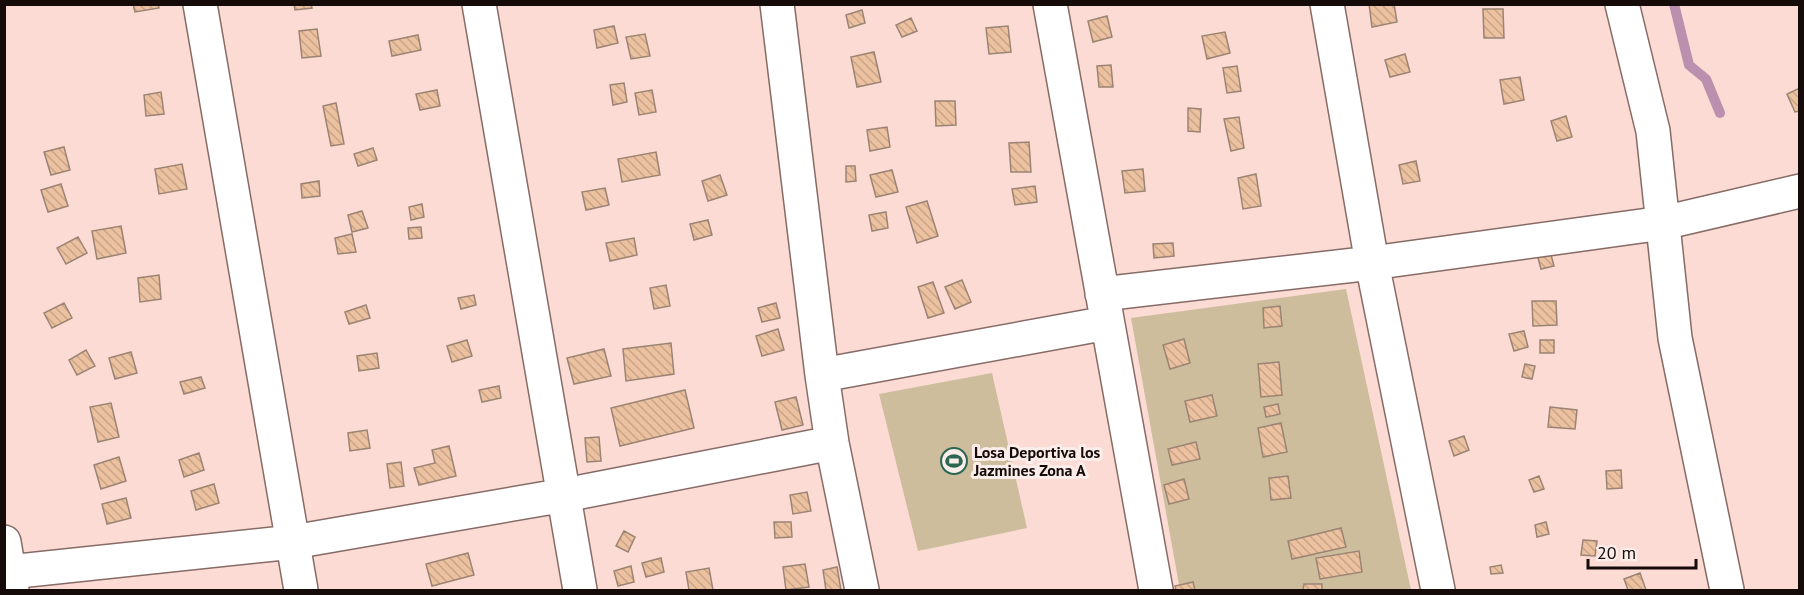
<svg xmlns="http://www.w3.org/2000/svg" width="1804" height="595" viewBox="0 0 1804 595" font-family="'PT Sans',sans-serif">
  <defs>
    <pattern id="building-back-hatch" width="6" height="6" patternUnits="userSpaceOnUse" patternTransform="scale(1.5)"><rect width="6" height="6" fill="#ecc1a0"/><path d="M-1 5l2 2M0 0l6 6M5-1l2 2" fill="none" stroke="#caa488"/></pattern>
  </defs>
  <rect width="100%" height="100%" fill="#fbdbd4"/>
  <path fill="#cdbd9c" d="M1346,289L1411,590H1180L1131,318Z
    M992,373L1027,528L918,551L879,394Z"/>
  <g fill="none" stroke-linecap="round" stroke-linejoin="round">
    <path stroke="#bb90ae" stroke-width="10" d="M1674,4L1689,65L1706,79L1720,113"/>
  </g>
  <path fill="url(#building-back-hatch)" stroke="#9b8473" stroke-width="1.5" d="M133,4H158L159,8L135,12Z
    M294,4H311L312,8L295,10Z
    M1369,4H1394L1397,22L1372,27Z
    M1483,9H1503L1504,38H1484Z
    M862,10L865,23L849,28L846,15Z
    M1107,16L1112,37L1093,42L1088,21Z
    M911,18L917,31L902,37L896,25Z
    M614,26L618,43L597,48L594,30Z
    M1008,26L1011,52L989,54L986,28Z
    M317,29L321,56L302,58L299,31Z
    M1225,32L1230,53L1207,59L1202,36Z
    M645,34L650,56L631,59L626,37Z
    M418,35L421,50L392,56L389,41Z
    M874,52L881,82L857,87L851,57Z
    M1405,54L1410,72L1390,77L1385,60Z
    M1111,65L1113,87H1099L1097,66Z
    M1237,66L1241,91L1227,93L1223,68Z
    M1520,77L1524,100L1504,104L1500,80Z
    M624,83L627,102L613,105L610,85Z
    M1800,88V111L1795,112L1787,94Z
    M437,90L440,106L420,110L416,94Z
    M652,90L656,112L639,115L635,93Z
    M161,92L164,114L146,116L144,95Z
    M935,101H955L956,125L936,126Z
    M336,103L344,144L331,146L323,106Z
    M1188,108L1201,109L1200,132L1188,131Z
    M1566,116L1572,137L1557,141L1551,121Z
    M1239,117L1244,148L1231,151L1224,119Z
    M887,127L890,147L870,151L867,130Z
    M1029,142L1031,172H1011L1009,143Z
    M64,147L70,170L51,175L44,152Z
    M373,148L377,160L358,166L354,154Z
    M656,152L660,175L622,182L618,159Z
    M1416,161L1420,181L1403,184L1399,165Z
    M182,164L187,189L159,194L155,169Z
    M846,166H855L856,181L846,182Z
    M1143,169L1145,191L1125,193L1122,171Z
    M892,170L898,192L876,197L870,175Z
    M1256,174L1261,206L1243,209L1238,178Z
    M720,175L727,195L708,201L702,181Z
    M319,181L320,196L302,198L301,184Z
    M61,184L68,206L48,212L41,190Z
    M1035,186L1037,202L1015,205L1012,189Z
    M605,188L609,205L586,210L582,192Z
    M927,201L938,236L917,243L906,207Z
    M422,204L424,217L411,220L409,207Z
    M362,211L368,228L352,232L348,215Z
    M886,212L888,228L872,231L869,215Z
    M708,220L712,235L694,240L690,224Z
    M121,226L126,253L97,259L92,231Z
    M421,227L422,238L409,239L408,228Z
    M352,234L356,252L338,254L335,238Z
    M78,237L87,253L66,264L57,248Z
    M634,238L637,255L610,261L606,243Z
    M1173,243L1174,256L1154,258L1153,244Z
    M1550,251L1554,266L1541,269L1537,254Z
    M159,275L161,299L140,302L138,278Z
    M962,280L971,302L955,309L945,287Z
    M933,282L944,313L928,318L918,287Z
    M666,285L670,306L654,309L650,288Z
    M474,295L476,305L461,309L458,298Z
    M1532,301H1556L1557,325L1533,326Z
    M64,303L72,318L52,328L44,313Z
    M776,303L780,318L762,322L758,308Z
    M366,305L370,318L349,324L345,312Z
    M1280,306L1282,326L1264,328L1263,308Z
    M778,329L784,350L762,356L756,336Z
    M1524,331L1528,347L1514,351L1509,334Z
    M1184,339L1190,363L1170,369L1163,345Z
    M467,340L472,356L452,362L447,346Z
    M1540,340H1554V353H1540Z
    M671,343L674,374L626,381L623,349Z
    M604,349L611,376L574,384L567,358Z
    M86,350L95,366L77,375L69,360Z
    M131,352L137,373L115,379L109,358Z
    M377,353L379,368L359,371L357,356Z
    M1279,362L1282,395L1261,397L1258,364Z
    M1525,364L1535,366L1532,379L1522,377Z
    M201,377L205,388L184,394L180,382Z
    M499,386L501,398L482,402L479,390Z
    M685,390L694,428L620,446L611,408Z
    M1212,395L1217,416L1190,422L1185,401Z
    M796,397L803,425L782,430L775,402Z
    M111,403L119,437L98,442L90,407Z
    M1278,404L1280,414L1266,417L1264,407Z
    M1550,407L1577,410L1575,429L1548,427Z
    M1281,423L1287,452L1263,457L1258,428Z
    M367,430L370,448L350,451L348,433Z
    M1464,436L1469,450L1454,456L1449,441Z
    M599,437L601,461L587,462L585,438Z
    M1196,442L1200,459L1172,465L1168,449Z
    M449,446L456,476L419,485L414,468L435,463L432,450Z
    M199,453L204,470L184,477L179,460Z
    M119,457L126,481L101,489L94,465Z
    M401,462L404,486L390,488L387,464Z
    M1621,470L1622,488L1607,489L1606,471Z
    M1288,476L1291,498L1271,500L1269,478Z
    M1539,476L1544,489L1534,492L1529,480Z
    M1184,479L1189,499L1169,504L1164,485Z
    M214,484L219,503L196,510L191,491Z
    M807,492L811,511L793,514L790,495Z
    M126,498L131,518L107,524L102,504Z
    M774,522H791L792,537L775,538Z
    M1546,522L1549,534L1537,537L1535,525Z
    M1341,528L1346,547L1292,559L1288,541Z
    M624,531L635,537L628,552L616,546Z
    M1583,540L1597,541L1595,556L1581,555Z
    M1359,551L1362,572L1320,579L1316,558Z
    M468,553L474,575L432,586L426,564Z
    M661,558L664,572L646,577L642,563Z
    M805,564L809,587L786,590L783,567Z
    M1501,565L1503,573L1491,574L1490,567Z
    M631,566L634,582L618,586L614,571Z
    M837,567L841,590H826L823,570Z
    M709,568L713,590H689L686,572Z
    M1640,573L1646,590H1628L1624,579Z
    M1193,582L1195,590H1176L1175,586Z
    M1304,584H1322V590H1303Z"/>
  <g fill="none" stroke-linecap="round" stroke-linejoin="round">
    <defs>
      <path id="minor" d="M200,4L301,590
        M479,4L580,590
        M777,4L822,375L832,443L862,590
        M1050,4L1156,590
        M1327,4L1372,263L1438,590
        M1622,4L1653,131L1675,338L1727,590
        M1102,294L1372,263L1663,223L1800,191
        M822,375L1107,323
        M4,542L12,590
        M9,572L293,542L565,495L832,443"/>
    </defs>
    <use href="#minor" stroke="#876b66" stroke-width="36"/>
    <use href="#minor" stroke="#fff" stroke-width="33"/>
  </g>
  <defs>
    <symbol id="stadium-ring" viewBox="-11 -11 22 22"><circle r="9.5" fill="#faedea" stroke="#2b6752" stroke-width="1.5"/><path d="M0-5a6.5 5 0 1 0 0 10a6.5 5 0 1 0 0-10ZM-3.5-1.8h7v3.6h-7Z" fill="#2b6752"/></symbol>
  </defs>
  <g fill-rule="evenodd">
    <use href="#stadium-ring" x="939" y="446" width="30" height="30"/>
  </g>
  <g text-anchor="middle" stroke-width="6" stroke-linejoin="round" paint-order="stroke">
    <g font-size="16" font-weight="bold" fill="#150b09" stroke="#faedea" text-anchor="start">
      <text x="974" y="458">Losa Deportiva los<tspan x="974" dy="18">Jazmines Zona A</tspan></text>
    </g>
  </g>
  <rect width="1804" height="595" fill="none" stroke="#150b09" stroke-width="12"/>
  <path d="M1588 559v9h108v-9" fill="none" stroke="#150b09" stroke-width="3"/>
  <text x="1597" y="559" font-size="18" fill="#150b09" stroke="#faedea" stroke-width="4.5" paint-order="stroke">20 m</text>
</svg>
